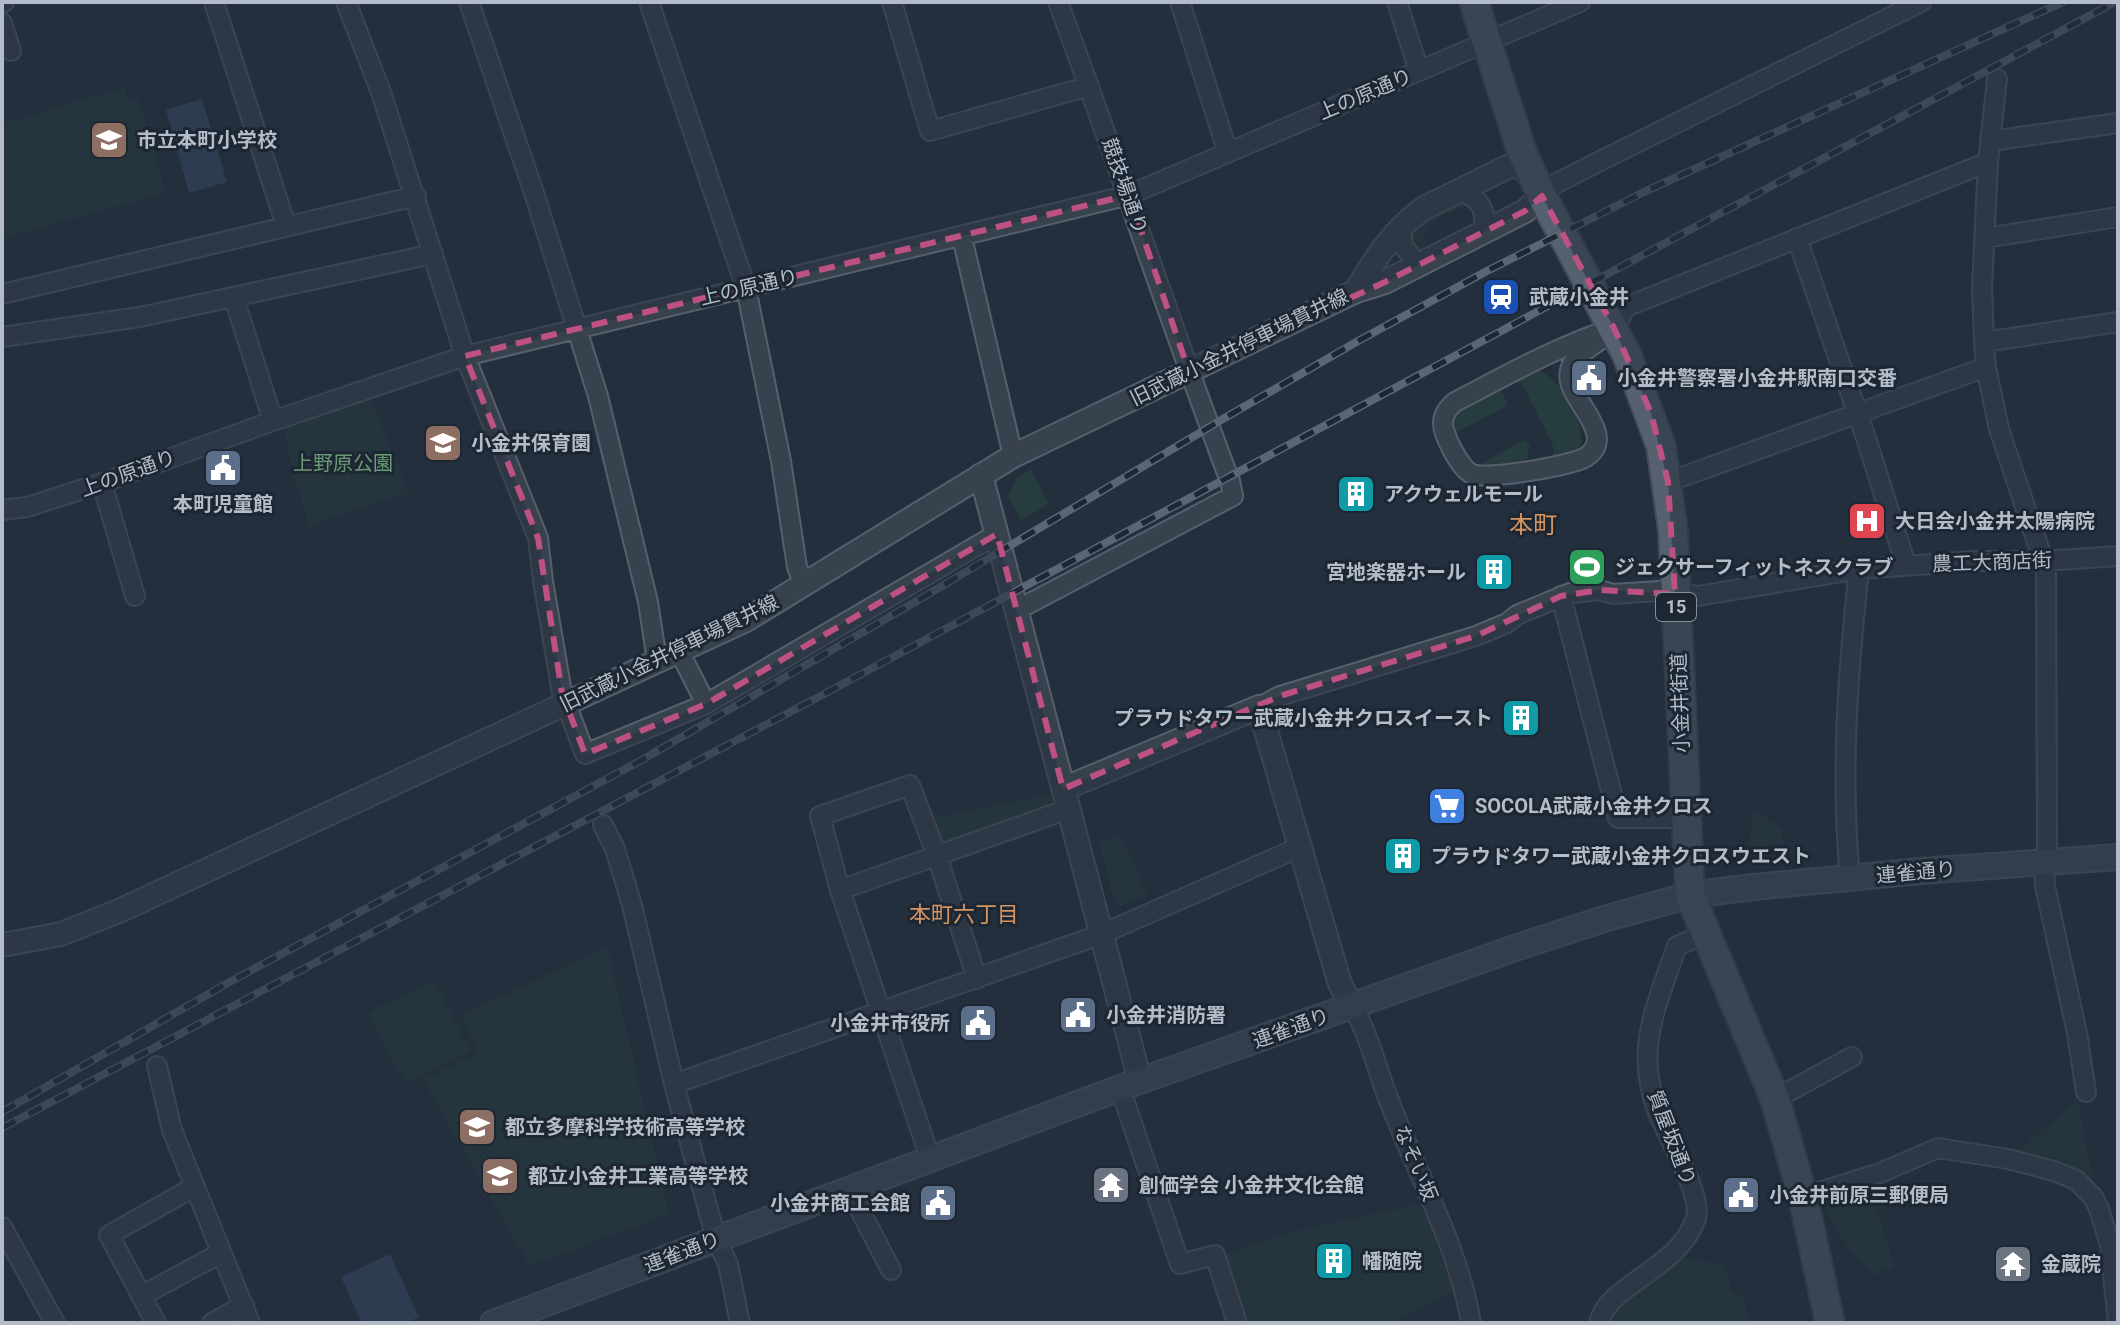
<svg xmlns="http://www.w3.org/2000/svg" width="2120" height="1325" viewBox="0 0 2120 1325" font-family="Roboto,'Noto Sans JP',sans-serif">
  <rect width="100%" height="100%" fill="#242f3e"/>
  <path fill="#263c3f" d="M125,87L129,102L138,99L166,193L2,238V124Z
    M1462,199L1468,204C1445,218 1411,220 1429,254L1422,255L1412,244C1417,218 1440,210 1462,199Z
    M1537,370C1559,375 1587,425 1580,446L1566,456L1552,458L1554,449L1551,441L1524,388L1515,380Z
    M1495,390L1501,392L1507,402L1506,406L1460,431H1455L1453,423L1461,409Z
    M371,398L409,493L309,526L289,456L284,426Z
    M1524,440L1530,445L1527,459L1520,462L1480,466V464Z
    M1031,469L1049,504L1021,520L1008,495L1017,478Z
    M1050,795L1052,798L1049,808L948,843L937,840L931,818Z
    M1755,811L1781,828L1783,843L1750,848L1752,817Z
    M1120,834L1147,895L1117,907L1099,843Z
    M607,946L669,1214L530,1266L423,1080L478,1053L461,1016Z
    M435,981L470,1051L405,1083L368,1012Z
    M2078,1100L2092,1177L2091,1181L2058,1158L2017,1152Z
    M1869,1184L1894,1266L1873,1275L1843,1240L1818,1196Z
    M1425,1203L1437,1249L1452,1283V1293L1397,1320L1398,1323H1252L1242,1303L1225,1254L1297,1231Z
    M1681,1256L1724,1266L1732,1291L1744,1297L1749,1323H1610L1608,1314Z"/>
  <path fill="#394c67" d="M202,99L227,182L189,193L166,110Z
    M390,1254L419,1317L406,1323H362L341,1277Z"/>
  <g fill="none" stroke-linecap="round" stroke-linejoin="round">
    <defs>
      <path id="minor" d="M214,2L286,226
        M346,2L381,92L465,356L538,538L543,581L562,693L585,754L706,704L997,534
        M469,2L535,196L598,396L648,602L657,661
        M649,2L746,288L781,461L797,567L804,585
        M892,2L930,131L1089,86
        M1180,2L1228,153
        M1397,2L1419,71
        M2,3L4,2
        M2,23L11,51
        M1997,79L1988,162L1982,288L1984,342L1986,367L1999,429L2046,569L2047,846L2044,862L2045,886L2077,1033L2086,1092
        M1991,141L2118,123
        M1460,191C1480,198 1489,212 1482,233
        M1542,196L1555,184L1598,162L1921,2
        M1401,227L1403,246L1419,265
        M962,237L1013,456
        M1797,238L1868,444L1906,565
        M1985,238L2118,217
        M2,294L416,196
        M234,298L273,421
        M1614,328C1558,346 1507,375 1455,402C1448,408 1444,413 1443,422C1442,434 1461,470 1472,474C1487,480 1571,466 1586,457C1616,437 1575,404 1570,382C1564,353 1600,346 1614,328C1619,322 1622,313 1626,307L1988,162
        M2,337L140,317L433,254
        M1984,342L2118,322
        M1668,482L1986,367
        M102,483L135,596
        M2,510L27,507L102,483L273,421L465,356L1129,195L1580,2
        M1561,596L1618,818H1685
        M1017,610L1233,496L1230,481C1170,323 1117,161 1058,2
        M679,651L706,704
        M1259,707L1280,696L1476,636L1507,623L1517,615L1570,593L1600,590L1613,594L1659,591L1698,596L1859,569L1975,561H2044L2118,556
        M603,825L615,849L632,905L674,1084L716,1239L728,1264L740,1323
        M1850,878C1840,774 1848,672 1859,569
        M840,890L1068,809
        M1352,1006C1370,1036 1377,1071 1390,1103C1418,1176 1458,1245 1471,1323
        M157,1066L172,1130L250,1323
        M674,1084L1102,934L1300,847
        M1120,1088L1180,1264L1215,1255L1237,1323
        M1775,1099L1852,1057
        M930,1158L840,890L820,816L910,785L937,856L977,979
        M849,1189L891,1270
        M1803,1197L1880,1173L1938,1148L2008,1159L2054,1171L2076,1180L2093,1197L2099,1209L2110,1245L2118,1323
        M2,1227L55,1323
        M141,1296L221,1253
        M156,1323L109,1235L194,1187
        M212,1323L244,1305
        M1599,1323C1607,1284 1679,1270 1696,1218C1703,1194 1664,1131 1655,1105C1652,1094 1649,1081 1648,1069C1644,1028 1664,984 1677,946L1705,934"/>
      <path id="tertiary" d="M1356,291C1375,259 1393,230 1424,208L1516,163
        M981,475L1140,1081
        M1063,789L1259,707L1340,984L1352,1006
        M2,945L61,934L119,911L746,620L1013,456L1356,291L1385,282L1525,211L1542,196L1524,168L1513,166L1505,168"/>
      <path id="secondary" d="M493,1323L1120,1088L1515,948L1604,919L1690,895L1754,887L1921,871L2118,857"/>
      <path id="primary" d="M1474,2L1522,152L1542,196L1627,355L1661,446L1673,530L1690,895L1775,1099L1803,1197L1830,1323"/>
    </defs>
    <use href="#minor" stroke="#565f6c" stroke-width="22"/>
    <use href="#tertiary" stroke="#565f6c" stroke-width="26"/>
    <use href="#secondary" stroke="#565f6c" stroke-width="28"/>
    <use href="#primary" stroke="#414a57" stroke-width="32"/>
    <use href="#minor" stroke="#38414e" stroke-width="18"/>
    <use href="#tertiary" stroke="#38414e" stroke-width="22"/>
    <use href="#secondary" stroke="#465061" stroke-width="24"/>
    <use href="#primary" stroke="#56606e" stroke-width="28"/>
    <defs>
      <path id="rail" d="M2,1112L226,984L640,761L915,602L1228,416L1358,341L1487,271L1646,191L2063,2
        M2,1128L809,702L2115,2"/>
    </defs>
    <use href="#rail" stroke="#5a6575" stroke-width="8"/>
    <use href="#rail" stroke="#1d2633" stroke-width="5" stroke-dasharray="15" stroke-linecap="butt"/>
  </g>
  <path d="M0 0H2120V1325H0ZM1129,195L1189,372L1385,282L1525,211L1542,196L1614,328L1651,413L1668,482L1675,594L1600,590L1561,596L1476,636L1280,696L1063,789L997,534L706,704L585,754L562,693L538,538L465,356Z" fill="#242f3e" fill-opacity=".55" fill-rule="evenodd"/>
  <path fill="none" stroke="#bd5182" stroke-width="6" stroke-dasharray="16 10" stroke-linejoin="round" d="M1129,195L1189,372L1385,282L1525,211L1542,196L1614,328L1651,413L1668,482L1675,594L1600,590L1561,596L1476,636L1280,696L1063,789L997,534L706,704L585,754L562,693L538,538L465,356Z"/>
  <defs>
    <symbol id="school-square" viewBox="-11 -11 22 22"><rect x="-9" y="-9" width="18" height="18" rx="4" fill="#8d6e63" stroke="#1d2633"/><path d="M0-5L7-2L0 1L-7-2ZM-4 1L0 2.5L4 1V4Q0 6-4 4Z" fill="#fff"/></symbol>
    <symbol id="station-square" viewBox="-11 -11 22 22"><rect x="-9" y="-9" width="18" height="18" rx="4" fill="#1a4fb4" stroke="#1d2633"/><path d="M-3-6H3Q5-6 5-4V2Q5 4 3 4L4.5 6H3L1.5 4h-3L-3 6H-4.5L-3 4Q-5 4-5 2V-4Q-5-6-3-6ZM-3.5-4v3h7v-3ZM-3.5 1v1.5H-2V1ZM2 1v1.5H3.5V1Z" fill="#fff"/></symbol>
    <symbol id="civic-square" viewBox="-11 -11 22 22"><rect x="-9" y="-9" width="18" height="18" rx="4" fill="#5c6f8a" stroke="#1d2633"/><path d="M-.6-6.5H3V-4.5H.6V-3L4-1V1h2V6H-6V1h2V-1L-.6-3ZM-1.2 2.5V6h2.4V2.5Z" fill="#fff"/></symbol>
    <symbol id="building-square" viewBox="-11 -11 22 22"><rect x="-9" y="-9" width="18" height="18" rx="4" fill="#0f9aa8" stroke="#1d2633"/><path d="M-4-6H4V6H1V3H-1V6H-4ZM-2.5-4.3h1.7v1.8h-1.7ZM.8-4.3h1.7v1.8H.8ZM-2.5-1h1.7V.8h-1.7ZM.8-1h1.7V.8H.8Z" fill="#fff"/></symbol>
    <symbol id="hospital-square" viewBox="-11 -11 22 22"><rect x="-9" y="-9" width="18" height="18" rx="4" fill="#e0444e" stroke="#1d2633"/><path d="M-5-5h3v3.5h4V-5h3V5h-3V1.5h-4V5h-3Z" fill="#fff"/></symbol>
    <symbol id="stadium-square" viewBox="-11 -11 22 22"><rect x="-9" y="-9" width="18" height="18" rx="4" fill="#2e9e5b" stroke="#1d2633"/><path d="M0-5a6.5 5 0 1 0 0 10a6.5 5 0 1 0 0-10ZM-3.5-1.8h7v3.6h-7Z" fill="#fff"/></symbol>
    <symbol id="supermarket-square" viewBox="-11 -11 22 22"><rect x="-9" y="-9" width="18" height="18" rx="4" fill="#3f7fe0" stroke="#1d2633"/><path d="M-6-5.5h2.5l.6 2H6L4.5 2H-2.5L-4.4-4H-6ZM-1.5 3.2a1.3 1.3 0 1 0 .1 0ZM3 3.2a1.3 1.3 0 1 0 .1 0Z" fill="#fff"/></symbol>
    <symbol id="temple-square" viewBox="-11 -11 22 22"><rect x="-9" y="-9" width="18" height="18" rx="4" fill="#6b7280" stroke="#1d2633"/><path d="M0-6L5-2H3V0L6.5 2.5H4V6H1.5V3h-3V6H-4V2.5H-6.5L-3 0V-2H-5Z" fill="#fff"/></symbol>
  </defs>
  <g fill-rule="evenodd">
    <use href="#school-square" x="87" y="118" width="44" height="44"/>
    <use href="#station-square" x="1479" y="275" width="44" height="44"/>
    <use href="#civic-square" x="1567" y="356" width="44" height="44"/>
    <use href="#school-square" x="421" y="421" width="44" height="44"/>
    <use href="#civic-square" x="201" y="446" width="44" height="44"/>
    <use href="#building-square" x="1334" y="472" width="44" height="44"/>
    <use href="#hospital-square" x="1845" y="499" width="44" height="44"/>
    <use href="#stadium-square" x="1565" y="545" width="44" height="44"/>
    <use href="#building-square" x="1472" y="550" width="44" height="44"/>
    <use href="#building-square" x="1499" y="696" width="44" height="44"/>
    <use href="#supermarket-square" x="1425" y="784" width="44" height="44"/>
    <use href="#building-square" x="1381" y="834" width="44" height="44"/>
    <use href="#civic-square" x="1056" y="993" width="44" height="44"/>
    <use href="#civic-square" x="956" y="1001" width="44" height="44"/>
    <use href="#school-square" x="455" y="1105" width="44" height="44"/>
    <use href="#school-square" x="478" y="1154" width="44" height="44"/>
    <use href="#temple-square" x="1089" y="1163" width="44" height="44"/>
    <use href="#civic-square" x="1719" y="1173" width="44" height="44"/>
    <use href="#civic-square" x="916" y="1181" width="44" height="44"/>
    <use href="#building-square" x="1312" y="1239" width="44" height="44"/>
    <use href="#temple-square" x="1991" y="1242" width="44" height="44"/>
  </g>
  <g text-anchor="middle" stroke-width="6" stroke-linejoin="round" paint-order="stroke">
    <rect fill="#1d2633" stroke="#878f9c" stroke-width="2" x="1656" y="593" width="40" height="28" rx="6"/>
    <g font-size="18" font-weight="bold" fill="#b4bcc9">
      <text x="1676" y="613">15</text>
    </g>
    <g font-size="20" fill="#b4bcc9" stroke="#1d2633">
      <text transform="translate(1365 94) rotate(-23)" y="7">上の原通り</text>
      <text transform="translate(1125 186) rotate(71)" y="7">競技場通り</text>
      <text transform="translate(749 287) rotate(-13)" y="7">上の原通り</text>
      <text transform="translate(1239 347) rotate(-26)" y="7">旧武蔵小金井停車場貫井線</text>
      <text transform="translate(128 473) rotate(-20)" y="7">上の原通り</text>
      <text transform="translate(1992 562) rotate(-2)" y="7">農工大商店街</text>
      <text transform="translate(669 653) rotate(-26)" y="7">旧武蔵小金井停車場貫井線</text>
      <text transform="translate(1680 703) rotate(-92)" y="7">小金井街道</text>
      <text transform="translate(1916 872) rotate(-5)" y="7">連雀通り</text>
      <text transform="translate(1291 1028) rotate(-20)" y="7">連雀通り</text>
      <text transform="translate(1672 1138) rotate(69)" y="7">質屋坂通り</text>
      <text transform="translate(1416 1163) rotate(67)" y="7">なそい坂</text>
      <text transform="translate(682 1252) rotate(-21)" y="7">連雀通り</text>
    </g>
    <g font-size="20" font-weight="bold" fill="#b4bcc9" stroke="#1d2633" text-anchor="start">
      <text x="137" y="147">市立本町小学校</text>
      <text x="1529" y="304">武蔵小金井</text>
      <text x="1617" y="385">小金井警察署小金井駅南口交番</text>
      <text x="471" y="450">小金井保育園</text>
      <text x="1384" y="501">アクウェルモール</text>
      <text x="223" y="511" text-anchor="middle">本町児童館</text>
      <text x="1895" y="528">大日会小金井太陽病院</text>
      <text x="1615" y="574">ジェクサーフィットネスクラブ</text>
      <text x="1466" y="579" text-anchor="end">宮地楽器ホール</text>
      <text x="1493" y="725" text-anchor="end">プラウドタワー武蔵小金井クロスイースト</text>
      <text x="1475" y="813">SOCOLA武蔵小金井クロス</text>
      <text x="1431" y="863">プラウドタワー武蔵小金井クロスウエスト</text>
      <text x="1106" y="1022">小金井消防署</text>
      <text x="950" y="1030" text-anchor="end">小金井市役所</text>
      <text x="505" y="1134">都立多摩科学技術高等学校</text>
      <text x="528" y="1183">都立小金井工業高等学校</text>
      <text x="1139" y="1192">創価学会 小金井文化会館</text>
      <text x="1769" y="1202">小金井前原三郵便局</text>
      <text x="910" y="1210" text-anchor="end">小金井商工会館</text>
      <text x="1362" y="1268">幡随院</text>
      <text x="2041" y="1271">金蔵院</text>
    </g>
    <g font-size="20" fill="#6b9a76" stroke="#1d2633">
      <text x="343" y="470">上野原公園</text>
    </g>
    <g font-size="22" fill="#d59563" stroke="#1d2633">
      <text x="964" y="922">本町六丁目</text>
    </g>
    <g font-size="24" fill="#d59563" stroke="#1d2633">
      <text x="1533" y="533">本町</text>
    </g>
  </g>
  <rect width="2120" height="1325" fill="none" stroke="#b4bcc9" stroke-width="8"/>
</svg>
